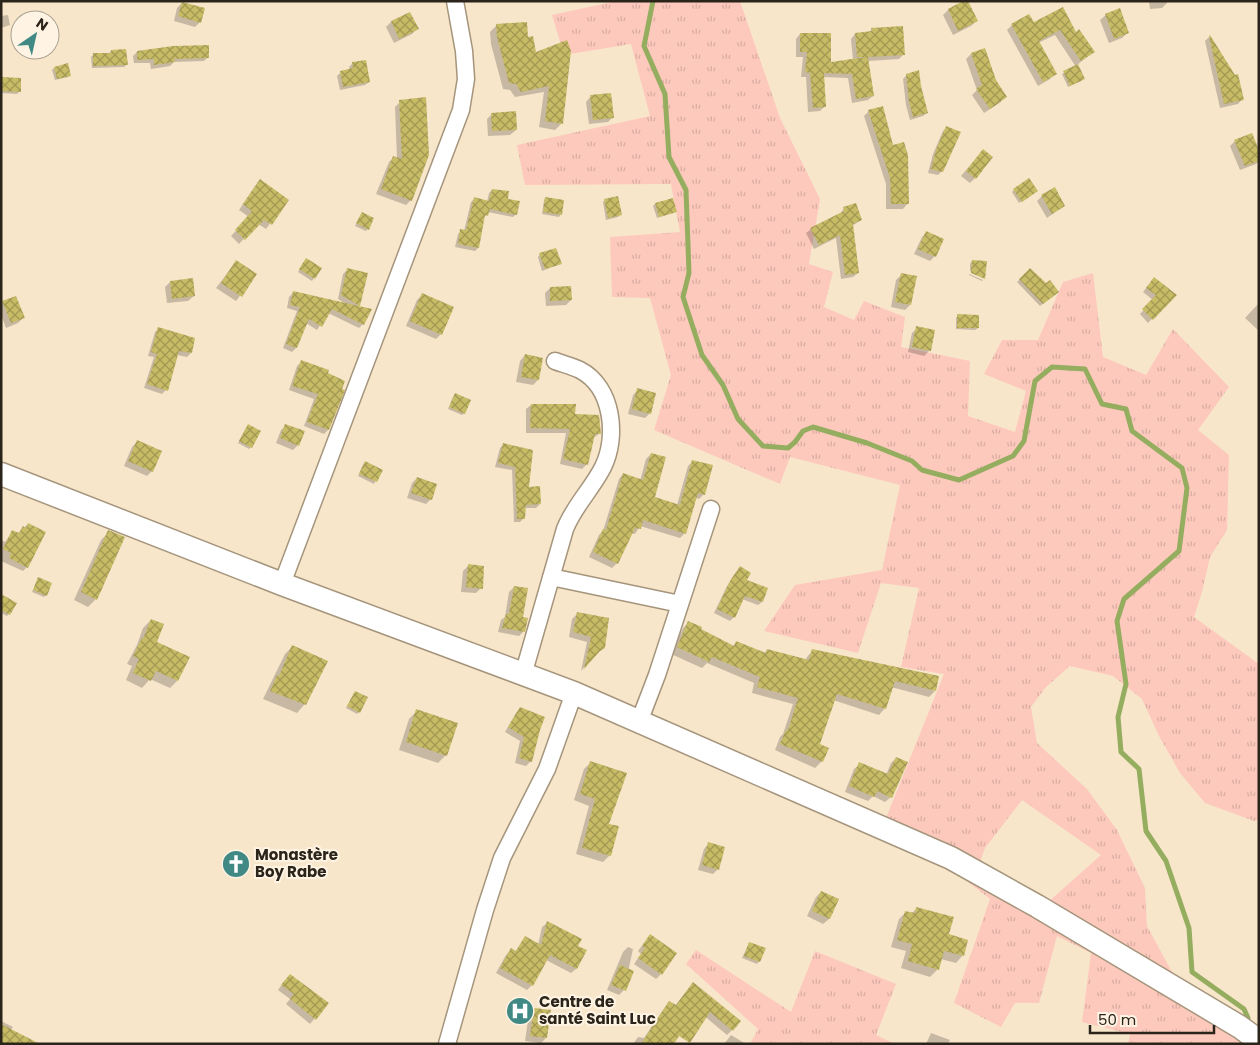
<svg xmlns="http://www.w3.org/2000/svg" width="1260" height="1045" viewBox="0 0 1260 1045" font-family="Poppins,sans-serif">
  <defs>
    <pattern id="grass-tufts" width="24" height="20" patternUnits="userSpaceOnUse" patternTransform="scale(1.25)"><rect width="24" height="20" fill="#fdc9bd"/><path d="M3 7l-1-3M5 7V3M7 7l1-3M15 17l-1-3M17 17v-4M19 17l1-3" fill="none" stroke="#d9aca2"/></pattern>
    <pattern id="building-cross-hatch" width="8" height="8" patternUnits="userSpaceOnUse" patternTransform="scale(1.25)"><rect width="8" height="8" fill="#c7bb66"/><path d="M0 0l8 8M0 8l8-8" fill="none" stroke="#a29853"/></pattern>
  </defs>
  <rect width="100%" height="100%" fill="#f8e6cb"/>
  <path fill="url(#grass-tufts)" fill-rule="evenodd" d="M616,1H740L780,118L820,199L809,264L833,272L824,307L854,320L864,301L905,317L901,347L970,361L968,416L1015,432L1026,391L984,374L1002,340H1038L1063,282L1093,273L1103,357L1146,375L1173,329L1229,387L1198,430L1229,455L1227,530L1210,557L1202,592L1194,617L1259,664V820L1254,821L1205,803L1180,773L1159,736L1142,699L1113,676L1070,666L1046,687L1031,707L1037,743L1087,789L1117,830L1145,888L1147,926L1172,972L1259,1030V1044H1128L1130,1034L1082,1022L1091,953L1057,936L1039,1003H1015L1001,1027L954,1003L990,899L886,818L944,674L901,667L919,588L881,583L858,653L764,631L795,585L882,570L900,485L790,457L780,484L654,430L671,375L650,298L612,297L610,237L680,232L671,184L525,185L517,145L650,116L631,44L564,55L552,15ZM1022,800L1101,855L1047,903L1000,872L980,862L985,848Z
    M696,950L791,1012L815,951L896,984L876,1035L895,1044H750L758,1029L686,964Z"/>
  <path fill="#0003" d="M966,1L976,21L971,26L953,35L943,15L948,10Z
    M1149,1H1167V3L1162,8L1150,9Z
    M182,3L200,22L195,27L174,21L177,8Z
    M410,14L417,29L412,34L394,43L386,27L391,22Z
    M8,15L10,25L1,28V16Z
    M1106,15L1127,33L1122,38L1109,43L1100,20Z
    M1033,23L1075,34L1093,52L1077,65L1081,81L1068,87L1062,74L1076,67L1055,35L1038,43L1055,74L1050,79L1038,86L1007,30L1012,25Z
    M496,26L527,39L535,54L566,42L562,123L555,130L539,127L544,92L515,97L510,90L503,89L491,44L490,32Z
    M872,29L903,55L899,59L868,61L873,96L868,100L852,103L848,78L823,77L825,106L820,111L808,112L806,77H801L803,57H796V39L800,34L830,63L853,60L851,39L855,34L868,33Z
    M1209,37L1242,99L1238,104L1220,108L1205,41Z
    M984,50L1001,102L984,113L972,95L977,90L966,59L971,54Z
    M111,51L126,65L124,67L92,68L91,57L93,55L108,54Z
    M137,52L208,57L204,61L174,62L170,66L151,69L150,63H134L133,56Z
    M353,63L369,82L365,85L340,90L337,76L341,72L350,70L349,67Z
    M54,68L70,75L68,77L55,80L52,70Z
    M907,75L920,86L927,113L923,116L910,120L906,105L903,79Z
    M1,78L19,92L17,94L1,93Z
    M591,96L613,117L608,122L589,124L586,102Z
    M400,102L411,200L406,205L376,194L389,162L394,157L397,159L395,107Z
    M869,111L908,203L903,209H886V184L864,116Z
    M492,114L516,130L510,135L488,136L487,119Z
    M947,127L942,171L938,175L928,173L933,154L943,131Z
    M1235,141L1259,153V161L1256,164L1240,170L1230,146Z
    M983,150L975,178L970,183L961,176Z
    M255,186L288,200L266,229L258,224L239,244L231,236L249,217L239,210Z
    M492,190L506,200L516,214L513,217L488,212L484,218L478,248L475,251L455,247L458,234L461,231H464L471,202L474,199L487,202L489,193Z
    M1014,190L1034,193L1019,203L1012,192Z
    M1042,196L1064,206L1047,218L1037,201Z
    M546,198L561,214L559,217L542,214L544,200Z
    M605,200L620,215L618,217L606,220L603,202Z
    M655,204L675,211L673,213L657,218L653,206Z
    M844,208L861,220L852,226L858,273L853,277L841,279L836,238L814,249L806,233L811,229L840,214Z
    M362,213L368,229L366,231L355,226Z
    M927,232L935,256L930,261L914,254L922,237Z
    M540,254L560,264L542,271L538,257Z
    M972,261L985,262L984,279V277L970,271V264Z
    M236,262L256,275L236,301L216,288Z
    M304,262L314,278L312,281L298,272Z
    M1030,269L1055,294L1040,306L1017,282Z
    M347,270L359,305L358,307L363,324L359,328L328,313L317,330L306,323L296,348L292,352L283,348L297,311L287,308L289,297L293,293L346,304L338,299L343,274Z
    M969,274L983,280L982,281L969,275Z
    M901,275L910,305L905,310L891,307L896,280Z
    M170,282L194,296L188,301L167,303L165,287Z
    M1150,283L1175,295L1148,323L1140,314L1153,300L1143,292Z
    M550,288L571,300L566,305L546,306L545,293Z
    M422,295L441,334L436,339L406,326L417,300Z
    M3,303L23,318L18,323L6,328L1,315V304Z
    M1259,303V331L1245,318Z
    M958,316L978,328L975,330L956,329V318Z
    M159,328L191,353L187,357L177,355L166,390L162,394L144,388L154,357L148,356L155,332Z
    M917,328L929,351L924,356L908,352L912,333Z
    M525,355L538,380L533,385L516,382L520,361Z
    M301,362L327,374L340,389L328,430L324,434L304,426L314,399L289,390L297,366Z
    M638,390L650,413L645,418L628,414L633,395Z
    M453,397L464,413L462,415L448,409Z
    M531,405L574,415L599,434L593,438L587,464L582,469L560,464L566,433H526V409Z
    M286,425L298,445L293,450L276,443L281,430Z
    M246,428L251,447L249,449L238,443Z
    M137,442L152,471L147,476L124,466L132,447Z
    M504,444L527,488L540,504L536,508H525L523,519L520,522H514L512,470L495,467L500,448Z
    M651,454L653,498L677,505L688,466L693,461L704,494L699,499L696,498L685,533L680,538L640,526L635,534L631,533L617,563L612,568L589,557L599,535L603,531L619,479L623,474L640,481L646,459Z
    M363,465L381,470L374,484L358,476Z
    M417,478L431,499L426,504L407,498L412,483Z
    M28,524L27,567L23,571L1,561V540L5,542L13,531L17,534Z
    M109,532L96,599L88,607L74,600L101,540Z
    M468,566L481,588L476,593L461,592L463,571Z
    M737,571L762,602L758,605L742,599L734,617L730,621L714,613L727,586Z
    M38,579L46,595L44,597L32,592Z
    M514,587L524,631L519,636L498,632L501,620L505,617L509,592Z
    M1,596L9,614L7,616L1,613Z
    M577,614L604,648L595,655L581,671L587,642L569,637L572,619Z
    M151,620L155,642L177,681L170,688L150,679L142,688L126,680L132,666L127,664L137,645L143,628Z
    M689,622L700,630L732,647L736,643L764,654L767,650L805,661L807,657L813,650L935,691L929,697L891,687L885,708L879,715L833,700L819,745L827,749L822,761L815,768L775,750L780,737L783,734L793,704L752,693L754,683L707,663L702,668L671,654L683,628Z
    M293,646L326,662L304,705L297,713L263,699L285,654Z
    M355,692L359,712L357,714L346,708Z
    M521,708L531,761L526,766L515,763L520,741L505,732L516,713Z
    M417,711L446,755L438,763L399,750L409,719Z
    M896,758L891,797L885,802L873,796L868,801L845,792L854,769L860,764L886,775L891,763Z
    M591,762L608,825L610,855L603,862L576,854L589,806L574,800L584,769Z
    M709,843L718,869L713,874L698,870L704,849Z
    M821,892L837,899L829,919L823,924L807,916L816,897Z
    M917,908L947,935L963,955L956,963L941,959L938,969L930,977L901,968L906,951L891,947L899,919L906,912L911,914Z
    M547,923L577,947L576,969L571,973L546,960L532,985L527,990L496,973L506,955L511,950L515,952L525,937L538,945L542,927Z
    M650,935L661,974L656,979L634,964L641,954L638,951Z
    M749,943L759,961L757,964L742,958Z
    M628,947L633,949L624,990L619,995L607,990L623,952Z
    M285,980L327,1004L310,1024L286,1004L290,999L278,990Z
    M693,983L732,1030L727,1035L696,1009L652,1044H633L638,1037L644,1038L665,1007L670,1003L675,1006Z
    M534,1009L546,1038L541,1043L525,1041L529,1014Z
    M1,1021L13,1027L1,1044Z
    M931,1033L950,1040L948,1044H926Z
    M731,1035L746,1044H724Z"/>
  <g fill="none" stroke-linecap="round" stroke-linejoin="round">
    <path stroke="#95ad5f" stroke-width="5" d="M653,1L644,46L665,94L669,157L686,190L689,273L683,297L702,355L723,385L738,419L763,446L788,448L795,442L803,431L813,427L867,443L912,461L922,470L959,480L1013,456L1024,441L1035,381L1052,367L1085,369L1102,404L1126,409L1132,431L1182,468L1187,488L1179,551L1124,599L1117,621L1126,684L1118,717L1121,752L1139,769L1146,831L1166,861L1189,928L1192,972L1244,1009L1248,1018"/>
  </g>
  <path fill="url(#building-cross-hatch)" d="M963,1H968L978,21L958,31L948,9Z
    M182,2L205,8L201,23L178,16Z
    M1063,7L1076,32L1079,29L1095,52L1081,61L1060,30L1039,41L1057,74L1043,82L1011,24L1029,14L1034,22Z
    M1120,8L1129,33L1114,39L1105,14Z
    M410,12L419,29L399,39L391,21Z
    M527,22L528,37L533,36L536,52L567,40L571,51L563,124L545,121L549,86L521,92L516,84L509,83L497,37L496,24Z
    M903,26L905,55L868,57L874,96L856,99L852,74L824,73L826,107L813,108L810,73L805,72L807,52H800V33H831V62L866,57H857L855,33L872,31L871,28Z
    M1210,35L1235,75L1238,74L1244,100L1224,104L1209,36Z
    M209,45V58L174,59L175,62L154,65V59L137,60V51L173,46Z
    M985,48L996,80L1007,97L990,109L976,89L982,85L971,53Z
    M126,49L128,65L93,66V53H111V50Z
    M366,60L370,82L343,87L340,71L353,68L352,62Z
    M68,63L71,76L57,79L54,67Z
    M1078,64L1085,79L1070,86L1063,71Z
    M919,70L921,86L928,113L913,117L909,101L906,74Z
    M1,77L21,78V92L1,91Z
    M611,93L614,118L593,120L590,95Z
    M426,97L429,155L412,201L381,189L393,156L402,159L399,100Z
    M883,106L893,145L904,142L908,155L909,204H891L890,178L868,110Z
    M516,111L517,130L492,131L491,113Z
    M946,126L961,132L943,172L931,169L936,150Z
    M1252,133L1259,150V161L1245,166L1234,140Z
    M983,149L993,157L976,179L966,171Z
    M1029,178L1038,191L1022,202L1013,189Z
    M260,179L289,200L272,225L264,220L245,240L235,230L252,211L243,204Z
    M1055,187L1065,206L1052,214L1041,195Z
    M492,189L509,191L508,199L520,201L517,215L490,209L488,216L485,215L479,248L458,244L460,229L466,230L474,197L489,201Z
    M618,196L622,215L608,218L604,199Z
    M545,197L564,200L562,215L543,212Z
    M673,198L677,212L659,217L655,203Z
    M856,203L862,220L853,224L859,273L845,275L840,235L819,245L810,228L844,211L843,207Z
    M362,212L374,218L369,230L356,223Z
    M926,231L944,239L936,257L918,249Z
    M556,248L562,264L545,269L539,253Z
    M306,258L322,268L315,279L299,269Z
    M236,260L257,274L242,297L221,283Z
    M972,260L987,261L985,279L971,273Z
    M347,268L368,273L360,306L341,295Z
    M1030,268L1046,283L1050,280L1059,292L1043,304L1019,279Z
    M901,273L917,276L911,305L895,302Z
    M1154,277L1177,295L1153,320L1142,309L1156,295L1146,288Z
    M193,278L195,296L172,299L170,281Z
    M571,286L572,300L550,301V287Z
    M293,291L337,301L372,309L364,325L332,309L322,327L309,319L297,348L286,344L300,307L290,305Z
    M422,293L454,307L442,335L410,321Z
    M16,296L25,318L11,323L2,301Z
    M957,314L979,315V328H957Z
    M916,326L935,330L931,351L912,347Z
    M158,327L195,338L192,353L179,351L168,391L147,384L157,354L151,352Z
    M525,354L543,358L539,380L521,377Z
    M301,360L329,370L328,373L345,381L342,389L345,390L329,430L307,422L318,394L292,386Z
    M637,388L656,393L651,414L632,409Z
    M455,393L471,400L465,414L449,407Z
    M531,404H576L575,414L599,415L601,434H595L588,465L563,459L570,429L530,428Z
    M248,424L261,431L252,448L239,441Z
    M285,424L305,431L299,446L280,438Z
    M137,440L162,451L153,472L128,461Z
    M503,443L533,450L529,487L540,486L541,504L526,505L525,519H517L515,467L498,463Z
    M651,453L666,457L655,497L680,505L692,460L713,465L705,495L698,493L686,534L643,520L641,529L635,528L618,564L593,552L603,529L606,530L623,473L643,480Z
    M365,461L383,470L377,482L359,474Z
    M417,477L437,484L432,500L411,493Z
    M28,523L46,532L28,568L9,558L11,553L3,549L12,530L19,533L23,526L26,528Z
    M108,530L125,537L97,600L81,592Z
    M468,564L484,566L483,589L466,587Z
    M740,566L751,573L747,580L768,588L763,602L745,596L735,618L717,609L730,581Z
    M38,577L52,583L47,596L33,590Z
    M514,586L528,588L523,617L528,618L525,632L502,628L506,614H509Z
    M1,594L17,603L10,615L1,610Z
    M577,612L609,618L605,648L600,651L584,669L591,637L573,632Z
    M151,619L164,624L157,642L190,657L178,681L156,671L151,681L133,673L139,659L133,656L142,638L143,639Z
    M688,621L702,627L701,629L734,646L736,641L766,653L767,649L809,660L812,649L939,676L936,691L895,681L886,709L837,694L820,744L829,748L823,762L780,744L786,730H788L798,698L757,687L760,677L712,657L709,662L677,647Z
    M292,645L328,661L306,705L270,691L277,675L279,676Z
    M355,691L368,697L360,713L347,706Z
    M520,707L545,717L540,730L532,762L519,758L524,737L508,727Z
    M416,709L458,723L447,756L406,742Z
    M896,757L908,762L892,798L877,791L874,797L849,786L859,762L888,774Z
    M590,761L627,773L609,824L619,826L611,856L582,848L595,799L580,794Z
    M708,842L725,847L719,870L702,865Z
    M821,891L839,899L830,919L812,911Z
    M916,907L954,917L949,934L968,940L964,956L944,951L939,970L908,961L912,944L897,940L905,911L915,913Z
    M547,921L582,939L578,946L587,950L577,969L550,955L533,986L500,968L511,948L516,951L525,936L541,945Z
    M650,934L677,953L662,975L638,958L645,948L642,946Z
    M749,942L766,948L760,962L744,956Z
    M620,965L634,971L626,991L611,985Z
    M290,974L329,1003L316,1020L290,999L294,994L281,985Z
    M693,982L741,1021L733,1031L710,1012L690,1043L679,1036L674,1044H641L669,1001L676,1005Z
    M534,1008L551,1010L547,1038L530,1036Z
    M1,1024L40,1044H1Z"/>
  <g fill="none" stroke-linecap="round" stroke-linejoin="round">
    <defs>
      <path id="street" d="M551,577L680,604
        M282,584L461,110L466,79L464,51L455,1
        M523,675L565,529C574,506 592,489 603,467C618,437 613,387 580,370C572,366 563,364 555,361
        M639,722L657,675L711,509
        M447,1044L485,910L502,858L547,769L574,693"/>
      <path id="secondary" d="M1,474L282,584L574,693L951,858L1037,906L1240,1027L1259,1041"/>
    </defs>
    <use href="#street" stroke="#a5957c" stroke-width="19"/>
    <use href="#secondary" stroke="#a5957c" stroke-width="25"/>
    <use href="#street" stroke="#fff" stroke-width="16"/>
    <use href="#secondary" stroke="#fff" stroke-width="22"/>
  </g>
  <defs>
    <symbol id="church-disc" viewBox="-11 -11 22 22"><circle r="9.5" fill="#418985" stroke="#fff4e4"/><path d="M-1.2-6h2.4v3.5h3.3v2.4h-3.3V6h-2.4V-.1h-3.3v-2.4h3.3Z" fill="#fff"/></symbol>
    <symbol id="hospital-disc" viewBox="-11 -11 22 22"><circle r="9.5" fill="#418985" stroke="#fff4e4"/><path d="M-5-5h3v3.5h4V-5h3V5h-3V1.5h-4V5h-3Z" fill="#fff"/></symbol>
  </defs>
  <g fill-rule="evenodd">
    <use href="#church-disc" x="220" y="848" width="32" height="32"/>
    <use href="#hospital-disc" x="504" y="995" width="32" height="32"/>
  </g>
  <g text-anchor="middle" stroke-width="4" stroke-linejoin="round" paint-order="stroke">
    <g font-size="15" font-weight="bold" fill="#2b241a" stroke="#fff4e4" text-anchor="start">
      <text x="255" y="860">Monastère<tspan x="255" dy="17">Boy Rabe</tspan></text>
      <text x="539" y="1007">Centre de<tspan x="539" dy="17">santé Saint Luc</tspan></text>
    </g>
  </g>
  <rect width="1260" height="1045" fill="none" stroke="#2b241a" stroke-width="5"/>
  <g transform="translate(35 35) rotate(34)"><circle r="24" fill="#fff4e4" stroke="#aaa193"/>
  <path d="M0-4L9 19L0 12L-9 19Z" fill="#418985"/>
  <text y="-8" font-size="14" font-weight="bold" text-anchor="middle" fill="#2b241a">N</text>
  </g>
  <path d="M1090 1025v8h124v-8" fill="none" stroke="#2b241a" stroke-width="2.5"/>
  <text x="1098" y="1025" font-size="15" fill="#2b241a" stroke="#fff4e4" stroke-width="4" paint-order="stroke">50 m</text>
</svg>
